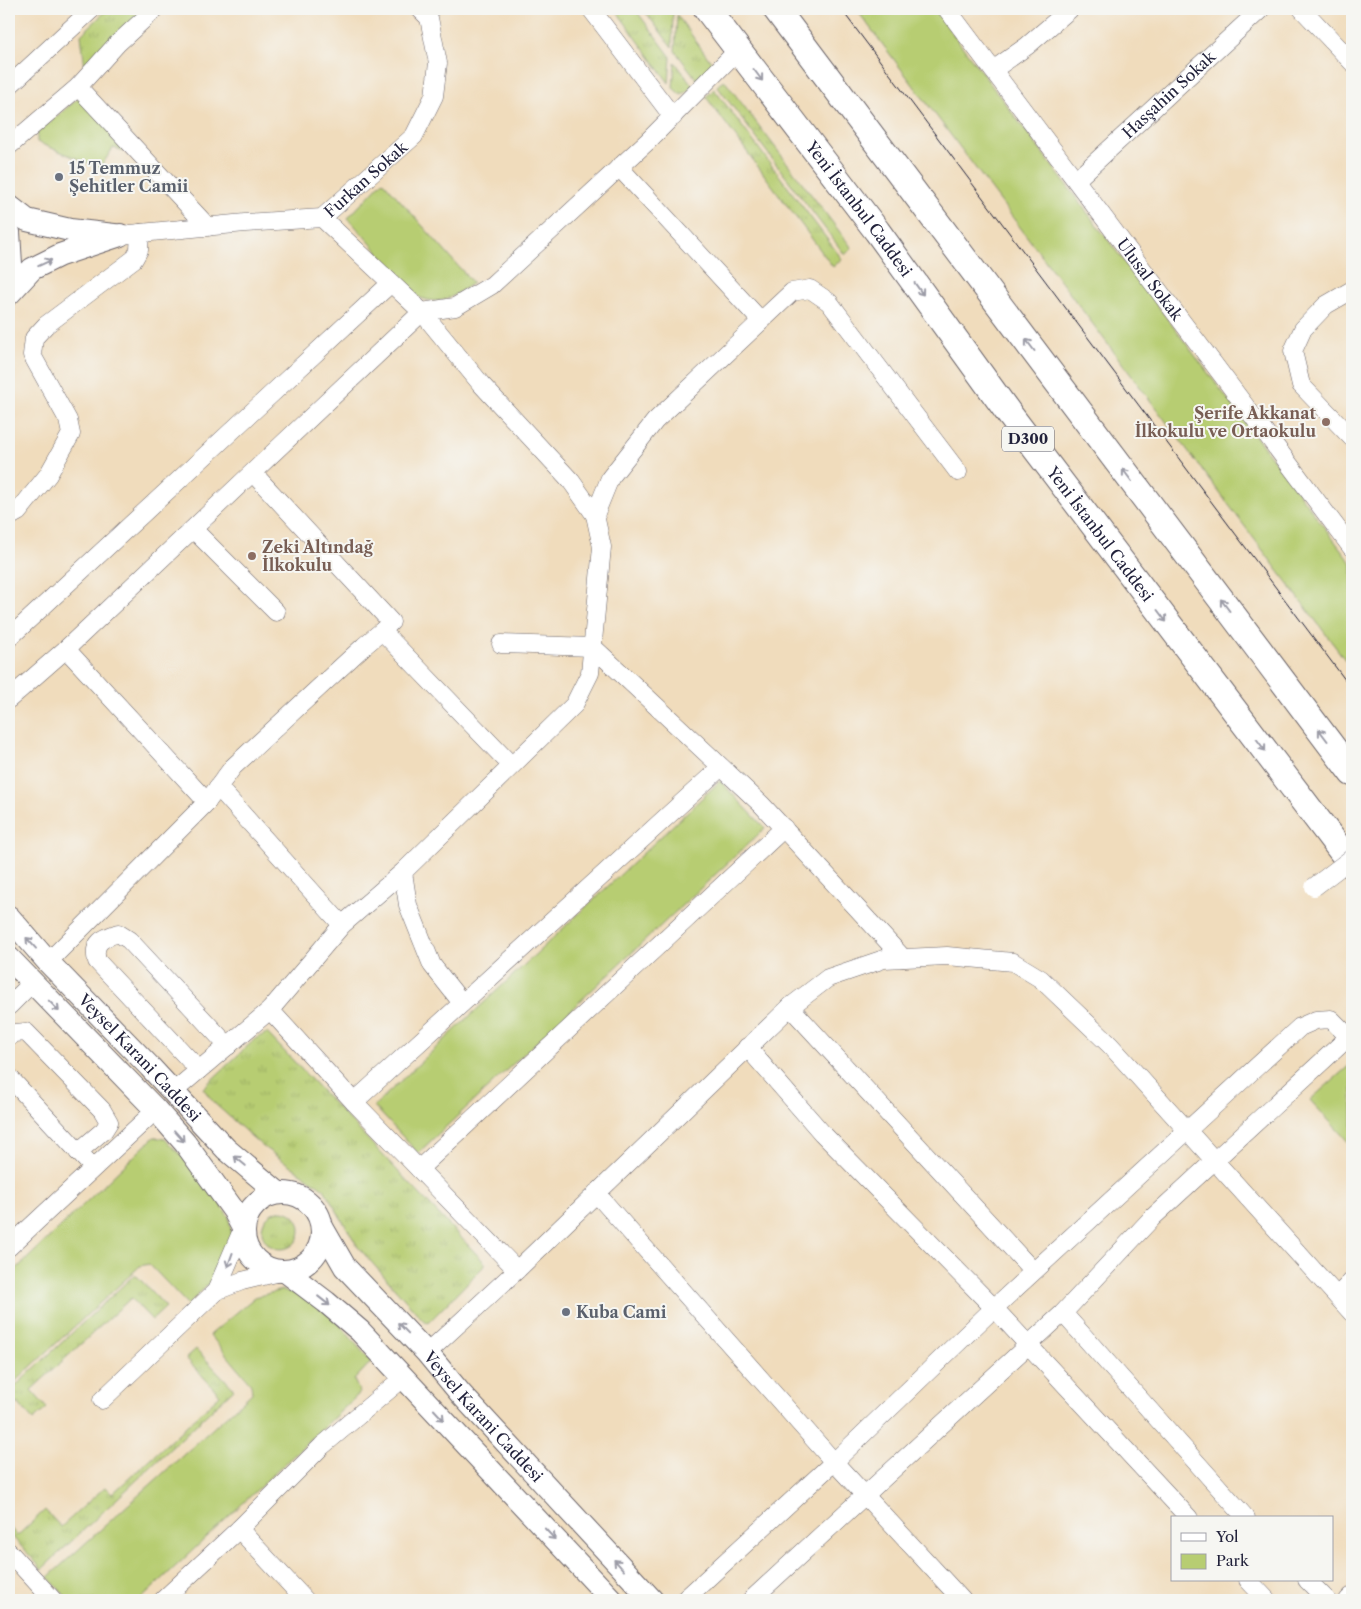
<svg xmlns="http://www.w3.org/2000/svg" width="1361" height="1609" viewBox="0 0 1361 1609" font-family="'Libre Caslon Text',serif">
  <defs>
    <pattern id="grass-tufts" width="24" height="20" patternUnits="userSpaceOnUse" patternTransform="scale(1.25)"><rect width="24" height="20" fill="#b7cd72"/><path d="M3 7l-1-3M5 7V3M7 7l1-3M15 17l-1-3M17 17v-4M19 17l1-3" fill="none" stroke="#9db064"/></pattern>
  </defs>
  <rect width="100%" height="100%" fill="#f6f6f2"/>
  <filter id="ink" filterUnits="userSpaceOnUse"><feTurbulence type="fractalNoise" baseFrequency=".02" numOctaves="2"/><feDisplacementMap in="SourceGraphic" scale="10" xChannelSelector="R" yChannelSelector="G"/><feConvolveMatrix kernelMatrix="1 2 1 2 8 2 1 2 1" color-interpolation-filters="sRGB"/></filter>
  <filter id="wash" filterUnits="userSpaceOnUse"><feTurbulence type="fractalNoise" baseFrequency=".0096" numOctaves="4" result="noise"/><feDisplacementMap in="SourceGraphic" scale="20" xChannelSelector="R" yChannelSelector="G"/><feGaussianBlur stdDeviation="1.12" result="paint"/><feColorMatrix in="noise" values="0 0 0 0 0 0 0 0 0 0 0 0 0 0 0 0 0 1.4 0 .05"/><feComposite in="paint" operator="in"/></filter>
  <g filter="url(#wash)">
    <rect width="100%" height="100%" fill="#f0dcbc"/>
    <path fill="url(#grass-tufts)" stroke="#6c7856" d="M108,9H149L85,68L81,35Z
      M615,9H635L671,57L669,83Z
      M643,9H672L673,11L672,47Z
      M677,15L714,66L698,81L675,51Z
      M675,62L693,86L686,92L681,95L673,88Z
      M724,80L852,248L845,255L717,86Z
      M714,89L842,259L833,267L706,97Z
      M267,1033L486,1264L428,1323L422,1319L358,1247L324,1189L262,1146L214,1103L203,1088L255,1039Z
      M262 1230a19 19 0 1 1 38 0a19 19 0 1 1-38 0Z
      M135,1274L166,1307L152,1320L131,1298L31,1390L47,1408L33,1420L18,1403L9,1411V1392Z
      M196,1349L234,1389L42,1569L9,1533V1526L17,1536L45,1510L61,1527L105,1487L112,1494L220,1395L186,1358Z"/>
    <path fill="#b7cd72" stroke="#6c7856" d="M856,9H934L1352,564V669Z
      M81,96L133,153L113,148L100,168L37,142V133Z
      M383,181L473,283C452,296 444,307 418,297L348,218Z
      M720,781L765,828L418,1153L374,1106Z
      M1352,1063V1146L1310,1100Z
      M154,1137L165,1139L200,1175L229,1217L232,1237L224,1267L188,1305L149,1264L140,1266L9,1387V1276Z
      M282,1290L304,1296L335,1319L371,1362L354,1380L360,1393L140,1600H69L48,1577L252,1393L251,1384L210,1335L255,1297Z"/>
  </g>
  <g filter="url(#ink)">
    <g fill="none" stroke-linecap="round" stroke-linejoin="round">
      <defs>
        <g id="minor">
          <path d="M591,9L673,117"/>
          <path id="s1" d="M947,9L1352,548"/>
          <path d="M1302,9L1352,62"/>
          <path d="M993,70L1027,46L1070,9"/>
          <path d="M9,86L92,9"/>
          <path d="M78,87L208,227"/>
          <path d="M9,146L78,87L117,44L155,9"/>
          <path d="M619,167L761,321"/>
          <path id="s2" d="M1076,180L1261,9"/>
          <path d="M322,218L422,312L455,307L492,285L648,141L739,49"/>
          <path id="s3" d="M120,235L245,223L322,218L414,136L434,96L438,63L429,18L420,9"/>
          <path d="M1352,290L1326,305L1303,329L1293,351L1301,385L1352,438"/>
          <path d="M253,473L391,622L382,631L511,765"/>
          <path d="M595,515L610,478L655,421L792,292L810,289L829,302L958,472"/>
          <path d="M9,517L18,512L48,475L71,434L68,420L32,355L34,338L46,325L134,259L139,250L140,233"/>
          <path d="M193,529L276,612"/>
          <path d="M9,638L391,283"/>
          <path d="M501,644L593,647L762,805L903,958"/>
          <path d="M66,649L207,802"/>
          <path d="M9,699L66,649L422,312L481,384L571,481L595,515L602,547L590,673L574,705L403,872L342,925L270,1010L173,1092"/>
          <path d="M218,787L233,767L364,646L382,631"/>
          <path d="M403,872L408,905L432,965L462,1003"/>
          <path d="M48,962L207,802L218,787L342,925"/>
          <path d="M9,1006L32,983"/>
          <path d="M790,1007L1033,1271"/>
          <path d="M270,1010L354,1102L517,1270"/>
          <path d="M9,1037L15,1033L26,1032L102,1110L109,1122L104,1130L78,1152"/>
          <path d="M747,1047L822,1133L994,1308L1189,1518"/>
          <path d="M199,1070L97,961C92,942 103,938 118,933L129,940L228,1046"/>
          <path d="M9,1077L87,1161"/>
          <path d="M354,1102L720,768"/>
          <path d="M419,1169L784,828"/>
          <path d="M596,1193L834,1462L962,1600"/>
          <path d="M9,1247L156,1110"/>
          <path d="M216,1291L242,1281L285,1271"/>
          <path d="M1337,1296L1352,1281"/>
          <path d="M1063,1313L1246,1518"/>
          <path d="M427,1353L517,1270L790,1007L828,978L884,959L947,956L1013,962L1041,979L1110,1045L1352,1313"/>
          <path d="M102,1400L216,1291L243,1228"/>
          <path d="M239,1529L305,1600"/>
          <path d="M9,1552L53,1600"/>
          <path d="M1248,1580L1267,1600"/>
          <path d="M1307,1580L1327,1600"/>
          <path d="M163,1600L239,1529L322,1446L403,1378"/>
          <path d="M684,1600L834,1462L994,1308L1300,1027L1316,1020L1331,1019L1349,1037"/>
          <path d="M751,1600L1063,1313L1152,1218L1352,1034"/>
          <path d="M1348,1600L1352,1596"/>
        </g>
        <g id="major">
          <path d="M9,206L27,220L70,230L114,235"/>
          <path d="M9,232L11,264L9,273"/>
          <path d="M9,294L32,269L60,255L120,235"/>
          <path id="s4" d="M9,917L48,962L150,1067L226,1149L277,1192"/>
          <path d="M9,958L156,1110L185,1143L234,1211L243,1228"/>
          <circle cx="283" cy="1232" r="39"/>
          <path id="s5" d="M322,1227L345,1267L427,1353L461,1394L652,1600"/>
          <path d="M285,1271L326,1302L360,1331L612,1600"/>
        </g>
        <g id="highway">
          <path id="s6" d="M707,9L877,231L1010,415L1352,865"/>
          <path d="M776,9L1352,773"/>
        </g>
      </defs>
      <use href="#minor" stroke="#6a6368" stroke-width="19"/>
      <use href="#major" stroke="#6a6368" stroke-width="24"/>
      <use href="#highway" stroke="#6a6368" stroke-width="28"/>
      <use href="#minor" stroke="#fff" stroke-width="18"/>
      <use href="#major" stroke="#fff" stroke-width="22"/>
      <use href="#highway" stroke="#fff" stroke-width="26"/>
      <path stroke="#22223b" stroke-width="1" d="M841,9L1352,689"/>
      <defs>
        <path id="minor-bridge" d="M1314,887L1352,858"/>
      </defs>
      <use href="#minor-bridge" stroke="#6a6368" stroke-width="19" stroke-linecap="butt"/>
      <use href="#minor-bridge" stroke="#fff" stroke-width="18"/>
    </g>
    <defs><path id="oneway-shaft" d="M-6 0H5M1.5-3L5.5 0L1.5 3" fill="none" stroke-width="1.6" stroke-linecap="round" stroke-linejoin="round" transform="scale(1.25)"/></defs>
    <g stroke="#9c9ca7">
      <use href="#oneway-shaft" transform="translate(758 75) rotate(53)"/>
      <use href="#oneway-shaft" transform="translate(45 263) rotate(-25)"/>
      <use href="#oneway-shaft" transform="translate(919 289) rotate(54)"/>
      <use href="#oneway-shaft" transform="translate(1030 345) rotate(-127)"/>
      <use href="#oneway-shaft" transform="translate(1127 475) rotate(-127)"/>
      <use href="#oneway-shaft" transform="translate(1225 605) rotate(-127)"/>
      <use href="#oneway-shaft" transform="translate(1162 616) rotate(53)"/>
      <use href="#oneway-shaft" transform="translate(1323 735) rotate(-127)"/>
      <use href="#oneway-shaft" transform="translate(1261 745) rotate(53)"/>
      <use href="#oneway-shaft" transform="translate(31 943) rotate(-132)"/>
      <use href="#oneway-shaft" transform="translate(54 1006) rotate(46)"/>
      <use href="#oneway-shaft" transform="translate(179 1136) rotate(49)"/>
      <use href="#oneway-shaft" transform="translate(240 1161) rotate(-140)"/>
      <use href="#oneway-shaft" transform="translate(230 1260) rotate(110)"/>
      <use href="#oneway-shaft" transform="translate(324 1301) rotate(38)"/>
      <use href="#oneway-shaft" transform="translate(403 1328) rotate(-134)"/>
      <use href="#oneway-shaft" transform="translate(439 1415) rotate(47)"/>
      <use href="#oneway-shaft" transform="translate(550 1534) rotate(47)"/>
      <use href="#oneway-shaft" transform="translate(619 1565) rotate(-132)"/>
    </g>
  </g>
  <g fill="#6b7280" stroke="#f6f6f2" stroke-width="2">
    <circle cx="59" cy="177" r="5"/>
    <circle cx="566" cy="1312" r="5"/>
  </g>
  <g fill="#8d6e63" stroke="#f6f6f2" stroke-width="2">
    <circle cx="1326" cy="422" r="5"/>
    <circle cx="252" cy="556" r="5"/>
  </g>
  <g text-anchor="middle" stroke-width="4" stroke-linejoin="round" paint-order="stroke">
    <rect fill="#f6f6f2" stroke="#626272" stroke-width="1" x="1002" y="426.5" width="52" height="25" rx="4"/>
    <g font-size="15" font-weight="bold" fill="#22223b">
      <text x="1028" y="444">D300</text>
    </g>
    <g font-size="16" fill="#22223b" stroke="#f6f6f2">
      <text dy="6" stroke="none"><textPath href="#s2" startOffset="126">Hasşahin Sokak</textPath></text>
      <text dy="6" stroke="none"><textPath href="#s3" startOffset="261">Furkan Sokak</textPath></text>
      <text dy="6" stroke="none"><textPath href="#s6" startOffset="251">Yeni İstanbul Caddesi</textPath></text>
      <text dy="6" stroke="none"><textPath href="#s1" startOffset="338">Ulusal Sokak</textPath></text>
      <text dy="6" stroke="none"><textPath href="#s6" startOffset="656">Yeni İstanbul Caddesi</textPath></text>
      <text dy="6" stroke="none"><textPath href="#s4" startOffset="192">Veysel Karani Caddesi</textPath></text>
      <text dy="6" stroke="none"><textPath href="#s5" startOffset="250">Veysel Karani Caddesi</textPath></text>
    </g>
    <g font-size="16" font-weight="bold" fill="#5b616d" stroke="#f6f6f2" text-anchor="start">
      <text x="69" y="174">15 Temmuz<tspan x="69" dy="18">Şehitler Camii</tspan></text>
      <text x="576" y="1318">Kuba Cami</text>
    </g>
    <g font-size="16" font-weight="bold" fill="#785e54" stroke="#f6f6f2" text-anchor="end">
      <text x="1316" y="419">Şerife Akkanat<tspan x="1316" dy="18">İlkokulu ve Ortaokulu</tspan></text>
      <text x="262" y="553" text-anchor="start">Zeki Altındağ<tspan x="262" dy="18">İlkokulu</tspan></text>
    </g>
  </g>
  <rect width="1361" height="1609" fill="none" stroke="#f6f6f2" stroke-width="30"/>
  <rect x="1171" y="1516" width="162" height="65" fill="#f6f6f2" stroke="#a1a1a9"/>
  <rect x="1181" y="1533" width="25" height="8" fill="#ffffff" stroke="#a1a1a9"/>
  <text x="1216" y="1542" font-size="15" fill="#22223b">Yol</text>
  <rect x="1181" y="1554" width="25" height="15" fill="#b7cd72" stroke="#a1a1a9"/>
  <text x="1216" y="1566" font-size="15" fill="#22223b">Park</text>
</svg>
